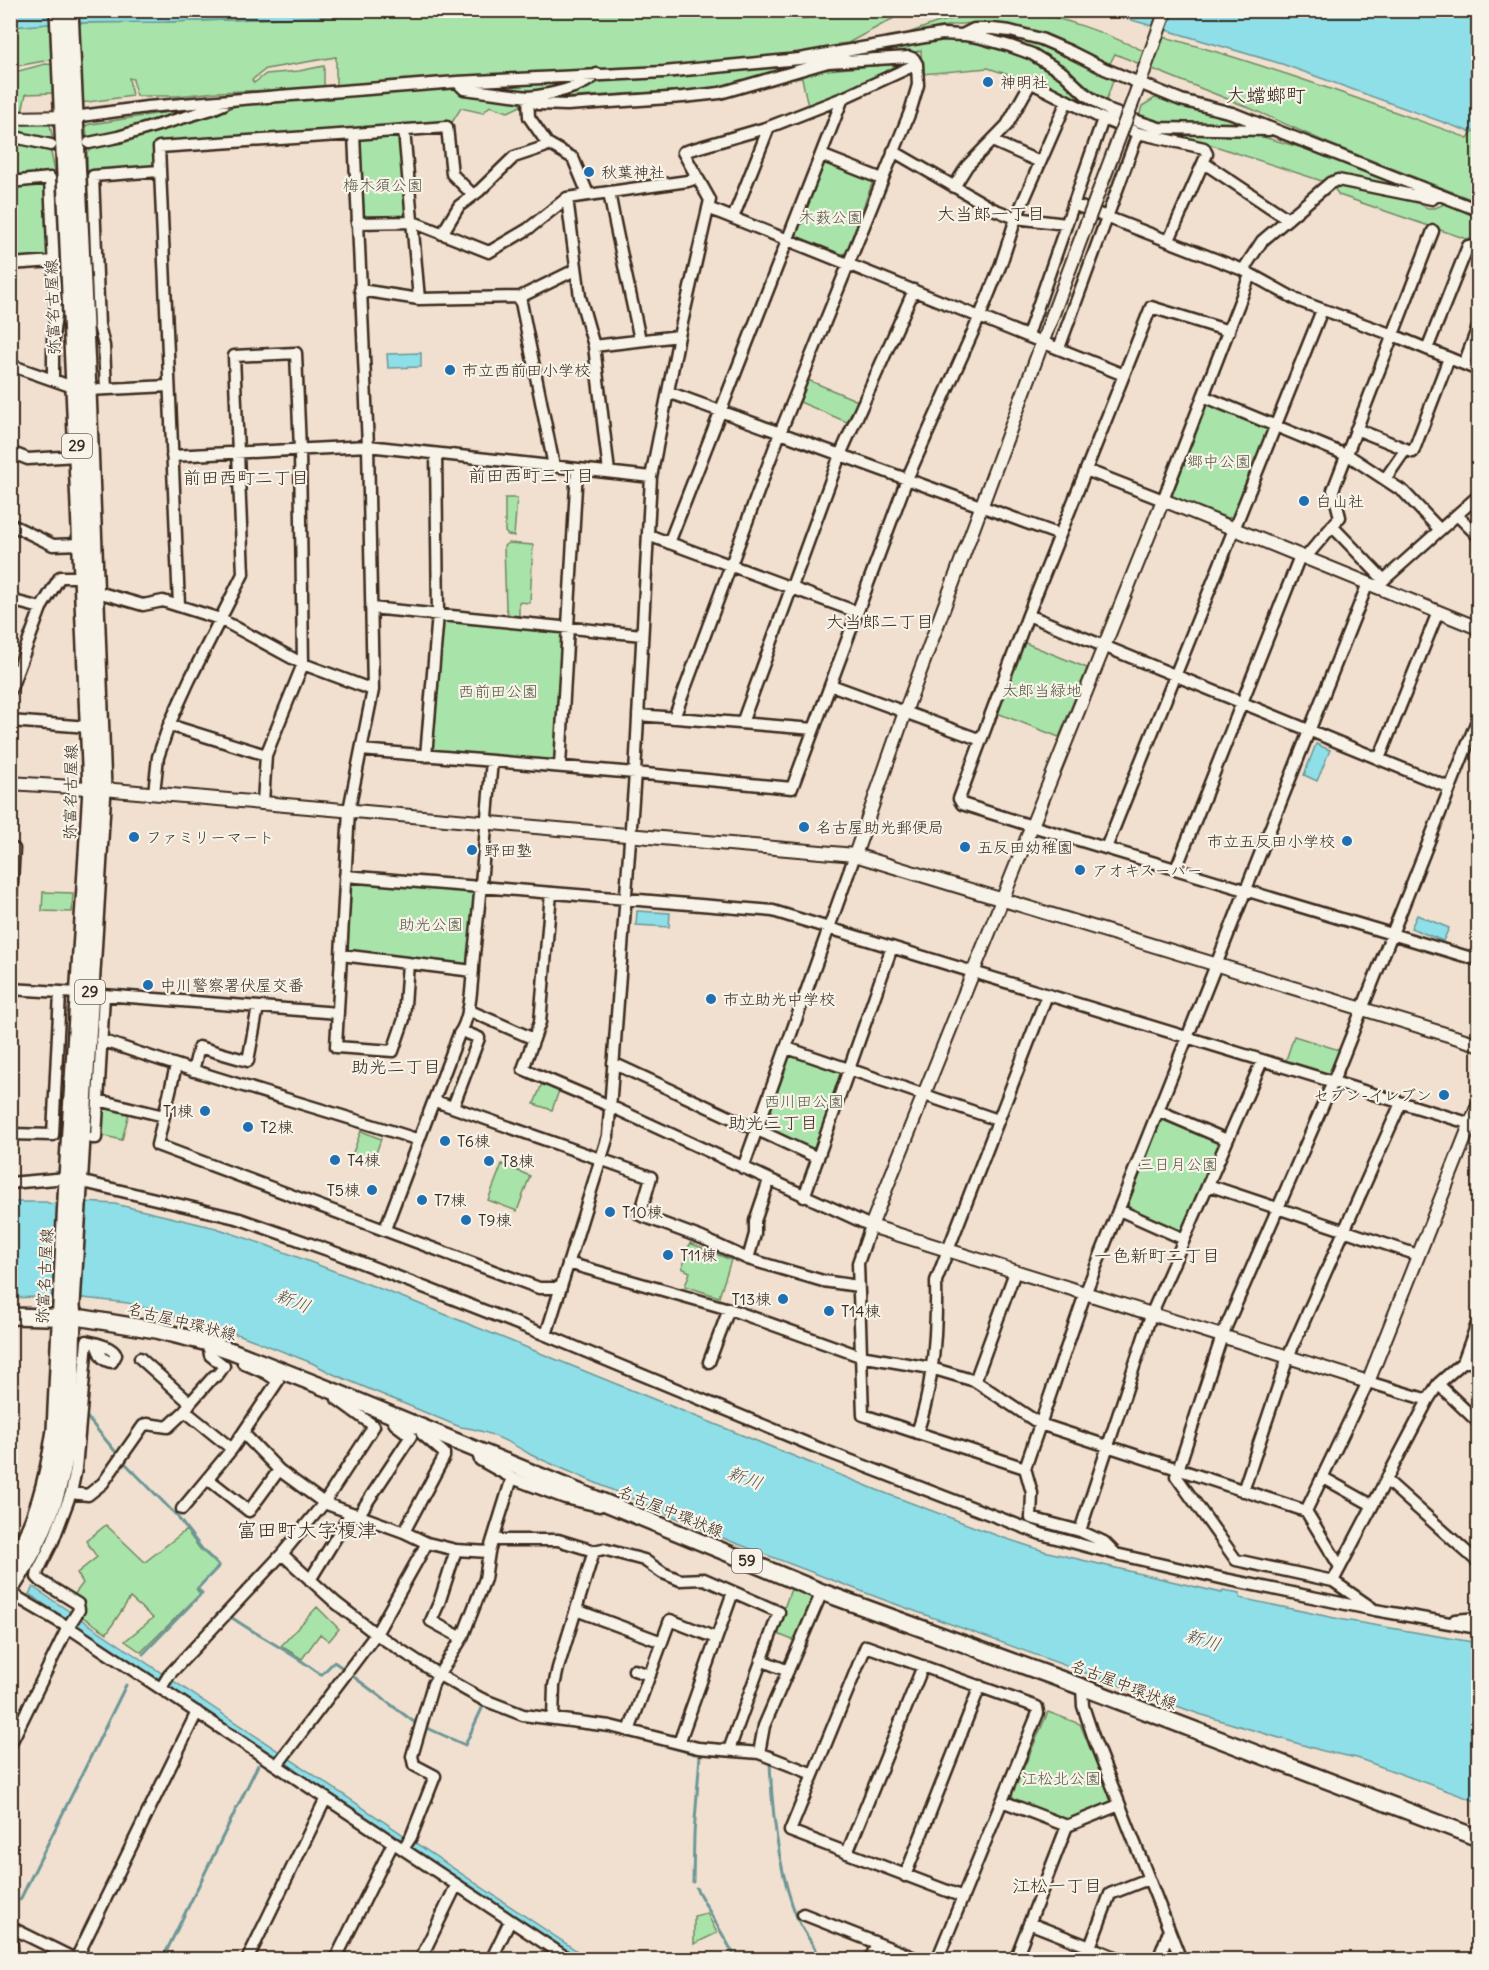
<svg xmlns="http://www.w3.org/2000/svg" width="1489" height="1970" viewBox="0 0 1489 1970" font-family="Delius,'Klee One',sans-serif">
  <rect width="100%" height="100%" fill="#f1e0cf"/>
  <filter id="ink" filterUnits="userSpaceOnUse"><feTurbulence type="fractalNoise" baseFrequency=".0167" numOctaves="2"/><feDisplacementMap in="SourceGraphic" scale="12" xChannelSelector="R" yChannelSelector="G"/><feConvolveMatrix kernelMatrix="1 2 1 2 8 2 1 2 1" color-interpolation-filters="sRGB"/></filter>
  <g filter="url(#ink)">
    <path fill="#a8e4a9" stroke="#728764" stroke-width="1.5" d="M973,10C988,11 1004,9 1019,11C1065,17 1105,33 1146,52L1153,34C1260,62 1364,101 1468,138L1473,131L1478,133V202L1330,144L1245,106L1115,54L1109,65C1053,39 1006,13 941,27C920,32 899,39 878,44L936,23L963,16Z
      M484,11H808L795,19L888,11H907L848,43L838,44L829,51L799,55L578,73L336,87V57L266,69L252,80L254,83L266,74L299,71L324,66V88L217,92L177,96H136L133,79L129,78L132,96L81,103V92L26,94L22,112L11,111V73L45,64L79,66L66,57L11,67L10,27L61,23L166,22Z
      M1017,36L1039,43L1114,78L1106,101L1066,69L1015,43Z
      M960,39L988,44L1023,55L1055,75L1078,96L1110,117L1067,94L988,68L922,74L921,50L910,54L870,55V52L927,41Z
      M814,62L719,88L575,97L536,98L600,82L608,77Z
      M905,63V65L808,107L802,78L765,83L817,69L828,70Z
      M587,78L526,95L467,86Z
      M445,87L517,100L521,106L508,112L490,106L483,113L461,108L451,124L155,143L156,162L152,167L87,171V148L240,105Z
      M1155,98L1230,117L1251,124L1162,122L1139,117L1142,106Z
      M213,105L87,139L86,125Z
      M10,123L50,125L53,140L11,132Z
      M1137,127L1165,133L1209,136L1256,135L1338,158L1430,194L1328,183L1209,144L1136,130Z
      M395,136L399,139L408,215L404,219L368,218L364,214L360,143L362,139Z
      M11,141L50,148L55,172L11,175Z
      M826,161L873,181L846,253L841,254L796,236L795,233L823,162Z
      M1345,183L1410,198L1427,208H1435L1449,202L1478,214V243L1339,195L1334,188Z
      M42,185L46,188L48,254L46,258L11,260V187Z
      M808,380L858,401L849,423L800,402Z
      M1208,404L1266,428L1268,431L1234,516L1228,518L1171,496L1170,492L1205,405Z
      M505,498H517L514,536L508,535L505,532Z
      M508,543L533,545L530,603L519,602V616L509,615L506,608L504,546Z
      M446,619L561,632L564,635L557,756L553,762L434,752L431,747L442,623Z
      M1023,642L1087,668L1059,737L997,713Z
      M353,881L473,891L477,894L470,962L467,965L350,951L346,948L350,884Z
      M43,892L73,893L72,912L42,911Z
      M1294,1036L1339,1050L1330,1075L1326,1076L1285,1063Z
      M792,1056L841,1072L843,1075L816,1151L812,1152L765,1128L789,1057Z
      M543,1081L560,1088L552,1110L534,1104Z
      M103,1106L129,1113L122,1140L101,1135Z
      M1165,1118L1220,1141L1221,1144L1184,1230L1180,1231L1130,1209L1128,1205L1161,1121Z
      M361,1131L381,1139L374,1159L368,1162L352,1155Z
      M502,1164L530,1176L517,1211L488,1200Z
      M690,1243L731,1260L719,1297L685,1286L690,1272L682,1268Z
      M106,1525L145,1562L186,1530L200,1549L219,1566L197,1590L200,1594L141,1652L125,1641L153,1618L130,1598L107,1633L80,1615L84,1608L82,1600L74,1595L83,1583L77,1573L97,1557L86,1541Z
      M791,1589L813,1597L795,1641L775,1633Z
      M317,1607L339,1629L329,1641L320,1634L302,1659L281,1646Z
      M1048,1712L1080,1724L1111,1798L1109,1805L1066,1821L1015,1800L1012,1795Z
      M707,1913L717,1933L694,1944V1916Z"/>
    <path fill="#8edfe8" stroke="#6d9797" stroke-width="1.5" d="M11,10L484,11L166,22L61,23L11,27Z
      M1101,11H1478V133L1473,131L1470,132L1282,64Z
      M421,353V367L388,368L387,354Z
      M1316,744L1330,750L1317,781L1304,775Z
      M637,911L670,913L669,927L636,925Z
      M1417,915L1449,928L1443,941L1411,928Z
      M70,1201L115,1204L216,1228L266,1245L412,1301L877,1490L1001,1537L1044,1551L1222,1593L1223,1590L1240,1593V1598L1344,1620L1478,1643V1802L1357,1758L1323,1751L1199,1714L887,1601L730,1541L531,1455C510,1442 485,1429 460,1427L333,1374L312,1363L243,1336L128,1303L65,1296L11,1298V1202H46L51,1204Z
      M33,1587L589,1959H577L29,1594Z"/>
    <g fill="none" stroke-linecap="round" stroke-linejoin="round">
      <path stroke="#6d9797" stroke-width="3" d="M86,1416L119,1456
        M123,1461L178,1517
        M179,1519L202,1549L219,1566L197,1589L202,1593
        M228,1615C259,1637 292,1652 321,1675L334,1662L344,1669
        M143,1654L200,1595
        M350,1674L418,1725
        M425,1727L465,1745L484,1704
        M633,1737L695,1754
        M770,1762C772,1813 778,1872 798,1920C804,1934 815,1945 821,1960
        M10,1877L13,1900
        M693,1882L694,1834L700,1755
        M696,1888L737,1960
        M20,1900L126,1685
        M162,1960L258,1765"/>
      <defs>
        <path id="minor" d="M965,35L978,37L1010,46L1032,54L1063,73L1085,94L1110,111L1137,121L1159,128L1269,130
          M828,62L909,57L914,59L917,64
          M457,82L464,89L528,97L538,104L567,105L683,97L720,93L828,62L827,56
          M74,117L147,107L279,96L457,82L664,72L799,59L942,34L962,35L974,29H993L1010,31L1041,39L1069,51L1105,69L1181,100L1232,113L1478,210
          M1103,119L1138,133
          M404,130L419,299
          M354,134L447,127L452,174L473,195
          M10,136L51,145
          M992,141L1040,162
          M89,143L118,137L212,109L224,104
          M893,151L993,209L1016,218L1066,224
          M821,155L882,179
          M1204,163L1288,219
          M10,182L50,178L56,315L53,337V380
          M954,187L967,166L1007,125L1030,84H1034L1103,119L1028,335
          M609,192C618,242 630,291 640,340
          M588,194L573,158L547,143L529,117L528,97C548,95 583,88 597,74
          M567,198L580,297L594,346L609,472
          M1073,204L1243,270L1299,301L1393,335L1478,370
          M708,208L1124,375
          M733,218L769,127
          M357,223L413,222L489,252L528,229L567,198L688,181L697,178
          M442,234L459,206L479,191L514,157L544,147L547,143
          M10,264L54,261
          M1243,270L1262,241L1330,183L1338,180L1432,199L1439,194
          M360,290L419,299L520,297L575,270
          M520,297L554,466
          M1229,331L1151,307L1028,615L959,799L962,804L1032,826L1478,960
          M594,346L679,336
          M1059,348L1138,133L1204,148L1207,154L1169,240
          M1427,349L1468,246
          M1464,364L1478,327
          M10,365L73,387
          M106,389L104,346L99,325L93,176L159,171
          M88,390L169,386
          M668,392L1060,535
          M1203,396L1351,457L1404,492L1440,530
          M1356,429L1413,452L1449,358
          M10,452L28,459L77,456
          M172,456L368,446L651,477
          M1086,470L1163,500L1250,275
          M1385,479L1406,449
          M1457,515L1478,536
          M10,524L53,545L81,544
          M1332,526L1383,579
          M648,535L857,612
          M669,543L843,98
          M1305,558L1340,517L1333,490L1433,231
          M1376,587L1478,496
          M94,591L143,605L163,601L220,619L303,664L373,690
          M10,600L41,608L10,691
          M179,605L159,147L354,134L368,446L373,690L349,810L336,1047L393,1051L404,1019L408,963
          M41,608L60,577H82
          M371,608L642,635
          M1028,615L1450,788
          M831,685L981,740
          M638,715L814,729
          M1478,718L1333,1082L1222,1336L1176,1476L1236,1560L1333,1581L1428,1400L1438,1384L1463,1362L1478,1321
          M10,721L88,727
          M742,723L840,455L914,290
          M169,725L266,755
          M361,750L635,773L792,788L907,479L980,316L1001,264L1016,218L1067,101
          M426,756L438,614L436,454
          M1379,759L1438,612
          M560,766L577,469
          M154,793L158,757L169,725L190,679L243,574L234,356L296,353L300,450L303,664L266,755L263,803
          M10,848L14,849L10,915
          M1106,848L1322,310
          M1176,869L1300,556
          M345,876L773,911L1478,1126
          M551,893L540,1022L523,1069L610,1106L871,1226L858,1263L863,1415L1025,1468L1085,1294L1368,583
          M341,955L473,971
          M10,989L78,993
          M90,994L338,1013
          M468,1010L534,1039
          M101,1040C206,1077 314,1106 419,1140
          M787,1048L998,1120
          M613,1063L818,1158
          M176,1066L157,1145L539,1288H560
          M193,1071L199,1047L248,1061L258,1007
          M98,1100L164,1116
          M435,1101L651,1177L640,1215L702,1238L748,1259L823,1281L858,1286
          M453,1107L479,1038L462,1031
          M1159,1111L1227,1140
          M10,1134L53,1135L60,993
          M92,1138H96L104,995
          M743,1168L855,855
          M79,1181L240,1219L339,1254L546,1335L823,1450L1041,1534L1116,1554L1225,1579L1375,1610L1478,1628
          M10,1183L67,1178
          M1208,1185L1418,1255
          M804,1197L892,947
          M1119,1210L1184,1239
          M385,1229L459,1034C472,1018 472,975 474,954C481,890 486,825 492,761
          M748,1259L755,1234V1221L769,1180
          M568,1263L729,1309L860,1356L931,1368L975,1381L1040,1424L1306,1511L1368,1382L1428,1400
          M546,1335L608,1136L635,773L651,477L679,336L710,200L683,152L769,127L843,98L917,64L918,85L910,112L780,433L674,718
          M140,1358L190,1403
          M709,1362L729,1309
          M1463,1362H1478
          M975,1381L1015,1272
          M1438,1384L1478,1422
          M185,1411L190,1403L214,1376H217L224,1366L210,1355L208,1343
          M243,1433L278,1381L266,1373L243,1363
          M917,1433C934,1385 937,1332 936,1281L1047,995
          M477,1451L480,1460L512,1478L565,1498L599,1506
          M1025,1468L1032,1493L1031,1518L1080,1531L1151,1315L1262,1061
          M1322,1477L1372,1505
          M208,1479L249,1511L279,1470
          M1386,1480L1478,1562
          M1243,1491L1288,1357L1401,1103
          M71,1493L88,1495L103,1483L143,1426L147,1424L168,1427L185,1411L232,1449L243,1433L279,1470L324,1503L404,1532L427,1543L456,1550L489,1552
          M182,1509L232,1449
          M1306,1511L1340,1567
          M358,1516L411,1436L395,1424L389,1414
          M1080,1531L1104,1542L1116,1554
          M404,1532L444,1457V1453L422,1434L420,1427
          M494,1540H558L594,1551L603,1549L644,1560L663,1573L680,1580L704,1579L779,1612L729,1750
          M456,1550L439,1603L431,1621L462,1638
          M282,1554L336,1603L376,1634L439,1675L482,1699L523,1715L610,1726L698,1748L759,1753L813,1774
          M310,1580L351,1513
          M1333,1581L1372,1608
          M10,1593L68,1627L570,1960
          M576,1610L662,1642
          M1455,1620L1478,1618
          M761,1660L788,1671
          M634,1670L650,1675
          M1082,1687L1083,1706L1095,1742L1181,1960
          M161,1688L169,1675L282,1554L324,1503L374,1426L337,1399L336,1392
          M553,1718L554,1686L558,1668L594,1551
          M629,1731L670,1620L716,1638
          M679,1743L733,1592
          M10,1745L68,1627L79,1610L78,1604L41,1581L37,1577L38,1571L53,1541L71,1493L76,1469L87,1341C97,1344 111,1346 116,1355L112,1362C101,1361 100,1353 96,1344
          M759,1753L764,1726L822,1592
          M277,1765L376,1634L427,1543
          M1002,1801L1067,1826L1119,1805
          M403,1849L411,1837L435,1776L414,1765L412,1756L433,1684L462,1638L485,1579L489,1552L512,1478
          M847,1853L923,1666
          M905,1876L980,1686
          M803,1914L920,1960
          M1029,1923L1090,1947L1110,1894L1148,1879
          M10,1924L13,1960
          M10,1927L77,1960
          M1090,1947L1122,1960
          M76,1959L197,1712
          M247,1960L326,1798
          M335,1960L393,1843
          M420,1960L456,1886
          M491,1960L510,1921
          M870,1960L877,1943
          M937,1960L1038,1713L1037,1707L866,1646L790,1831L963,1897
          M1015,1960L1067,1826
          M1158,1960L1169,1931
          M1477,1960L1478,1955"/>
        <path id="tertiary" d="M1134,98L1166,10
          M10,118L70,117
          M1478,628L1163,500L871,1226L1368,1382L1478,1105
          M10,783L103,789L855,855L1478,1044
          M855,855L905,712L1086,225"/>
        <path id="primary" d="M10,1316L83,1318L156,1330L208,1343L232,1351L336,1392L822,1592L1082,1687L1478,1838
          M10,1565C37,1525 48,1477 55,1430L67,1178L91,789L58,10
          M10,1590C34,1554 52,1515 62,1473C73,1426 71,1366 73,1317L72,1305L103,789L88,390L70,10"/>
      </defs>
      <use href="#minor" stroke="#3b2a1e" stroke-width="15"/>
      <use href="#tertiary" stroke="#3b2a1e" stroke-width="16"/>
      <use href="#primary" stroke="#3b2a1e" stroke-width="20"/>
      <use href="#minor" stroke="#f7f3e8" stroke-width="10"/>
      <use href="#tertiary" stroke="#f7f3e8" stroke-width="12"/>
      <use href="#primary" stroke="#f7f3e8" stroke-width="15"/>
      <defs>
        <path id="tertiary-bridge" d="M1086,225L1134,98"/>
      </defs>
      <use href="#tertiary-bridge" stroke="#3b2a1e" stroke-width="16" stroke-linecap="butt"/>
      <use href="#tertiary-bridge" stroke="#f7f3e8" stroke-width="12"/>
    </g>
  </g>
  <g fill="#1f6fb2" stroke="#f7f3e8" stroke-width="2">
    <circle cx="988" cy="82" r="6"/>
    <circle cx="589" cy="172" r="6"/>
    <circle cx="450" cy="370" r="6"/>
    <circle cx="1304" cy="501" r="6"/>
    <circle cx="804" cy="827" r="6"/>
    <circle cx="134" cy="837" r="6"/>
    <circle cx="1347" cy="841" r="6"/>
    <circle cx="965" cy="847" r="6"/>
    <circle cx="472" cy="850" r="6"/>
    <circle cx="1080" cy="870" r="6"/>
    <circle cx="148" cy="985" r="6"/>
    <circle cx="711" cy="999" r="6"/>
    <circle cx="1444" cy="1095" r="6"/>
    <circle cx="205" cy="1111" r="6"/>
    <circle cx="248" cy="1127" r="6"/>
    <circle cx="445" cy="1141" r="6"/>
    <circle cx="335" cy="1160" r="6"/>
    <circle cx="489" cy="1161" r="6"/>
    <circle cx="372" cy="1190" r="6"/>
    <circle cx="422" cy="1200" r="6"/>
    <circle cx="610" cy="1212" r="6"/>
    <circle cx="466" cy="1220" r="6"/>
    <circle cx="668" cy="1255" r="6"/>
    <circle cx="783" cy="1299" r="6"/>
    <circle cx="829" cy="1311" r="6"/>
  </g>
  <g text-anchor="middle" stroke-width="4.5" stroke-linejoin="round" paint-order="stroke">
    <g fill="#f7f3e8" stroke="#73665b" stroke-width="1.5">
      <rect x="62" y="434" width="30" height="24" rx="4.5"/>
      <rect x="75" y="980" width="30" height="24" rx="4.5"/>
      <rect x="732" y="1549" width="30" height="24" rx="4.5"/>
    </g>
    <g font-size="15" font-weight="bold" fill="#3b2a1e">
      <text x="77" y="451">29</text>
      <text x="90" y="997">29</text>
      <text x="747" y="1566">59</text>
    </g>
    <g font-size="16" fill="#3b2a1e" stroke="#f7f3e8" text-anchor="start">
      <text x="1000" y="88">神明社</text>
      <text x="601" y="178">秋葉神社</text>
      <text x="462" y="376">市立西前田小学校</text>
      <text x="1316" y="507">白山社</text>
      <text x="816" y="833">名古屋助光郵便局</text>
      <text x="146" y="843">ファミリーマート</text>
      <text x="1335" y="847" text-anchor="end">市立五反田小学校</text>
      <text x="977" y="853">五反田幼稚園</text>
      <text x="484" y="856">野田塾</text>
      <text x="1092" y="876">アオキスーパー</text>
      <text x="160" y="991">中川警察署伏屋交番</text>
      <text x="723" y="1005">市立助光中学校</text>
      <text x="1432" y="1101" text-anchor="end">セブン-イレブン</text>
      <text x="193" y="1117" text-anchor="end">T1棟</text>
      <text x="260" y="1133">T2棟</text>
      <text x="457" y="1147">T6棟</text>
      <text x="347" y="1166">T4棟</text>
      <text x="501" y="1167">T8棟</text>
      <text x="360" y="1196" text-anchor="end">T5棟</text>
      <text x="434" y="1206">T7棟</text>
      <text x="622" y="1218">T10棟</text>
      <text x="478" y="1226">T9棟</text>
      <text x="680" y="1261">T11棟</text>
      <text x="771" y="1305" text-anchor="end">T13棟</text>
      <text x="841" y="1317">T14棟</text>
    </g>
    <g font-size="16" fill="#565841" stroke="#f7f3e8">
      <text x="383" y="191">梅木須公園</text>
      <text x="831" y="223">木薮公園</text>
      <text x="1219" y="467">郷中公園</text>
      <text x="1042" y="696">太郎当緑地</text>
      <text x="498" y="697">西前田公園</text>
      <text x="431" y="930">助光公園</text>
      <text x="804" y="1107">西川田公園</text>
      <text x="1178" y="1170">三日月公園</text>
      <text x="1061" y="1784">江松北公園</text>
    </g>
    <g font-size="16" fill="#3b2a1e" stroke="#f7f3e8">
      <text transform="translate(52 307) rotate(-92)" y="6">弥富名古屋線</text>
      <text transform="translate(70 792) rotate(-89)" y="6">弥富名古屋線</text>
      <text transform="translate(44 1276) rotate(-87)" y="6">弥富名古屋線</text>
      <text transform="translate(182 1321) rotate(14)" y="6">名古屋中環状線</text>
      <text transform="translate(671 1511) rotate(22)" y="6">名古屋中環状線</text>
      <text transform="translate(1124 1684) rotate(21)" y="6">名古屋中環状線</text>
    </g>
    <g font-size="18" fill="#3b2a1e" stroke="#f7f3e8">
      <text x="991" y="220">大当郎一丁目</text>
      <text x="531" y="482">前田西町三丁目</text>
      <text x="246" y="484">前田西町二丁目</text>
      <text x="880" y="628">大当郎二丁目</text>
      <text x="396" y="1073">助光二丁目</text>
      <text x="773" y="1129">助光三丁目</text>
      <text x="1157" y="1262">一色新町二丁目</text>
      <text x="1057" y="1892">江松一丁目</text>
    </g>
    <g font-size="18" font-style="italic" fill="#505750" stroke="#f7f3e8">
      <text transform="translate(293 1301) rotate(22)" y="6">新川</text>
      <text transform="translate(745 1478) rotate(20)" y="6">新川</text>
      <text transform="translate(1203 1640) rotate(18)" y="6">新川</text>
    </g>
    <g font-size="20" fill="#3b2a1e" stroke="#f7f3e8">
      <text x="1266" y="102">大蟷螂町</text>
      <text x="307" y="1537">富田町大字榎津</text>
    </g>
  </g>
  <rect width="1489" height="1970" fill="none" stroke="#f7f3e8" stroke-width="36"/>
  <rect x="18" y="18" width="1453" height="1934" fill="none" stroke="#3b2a1e" stroke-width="2" filter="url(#ink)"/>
</svg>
